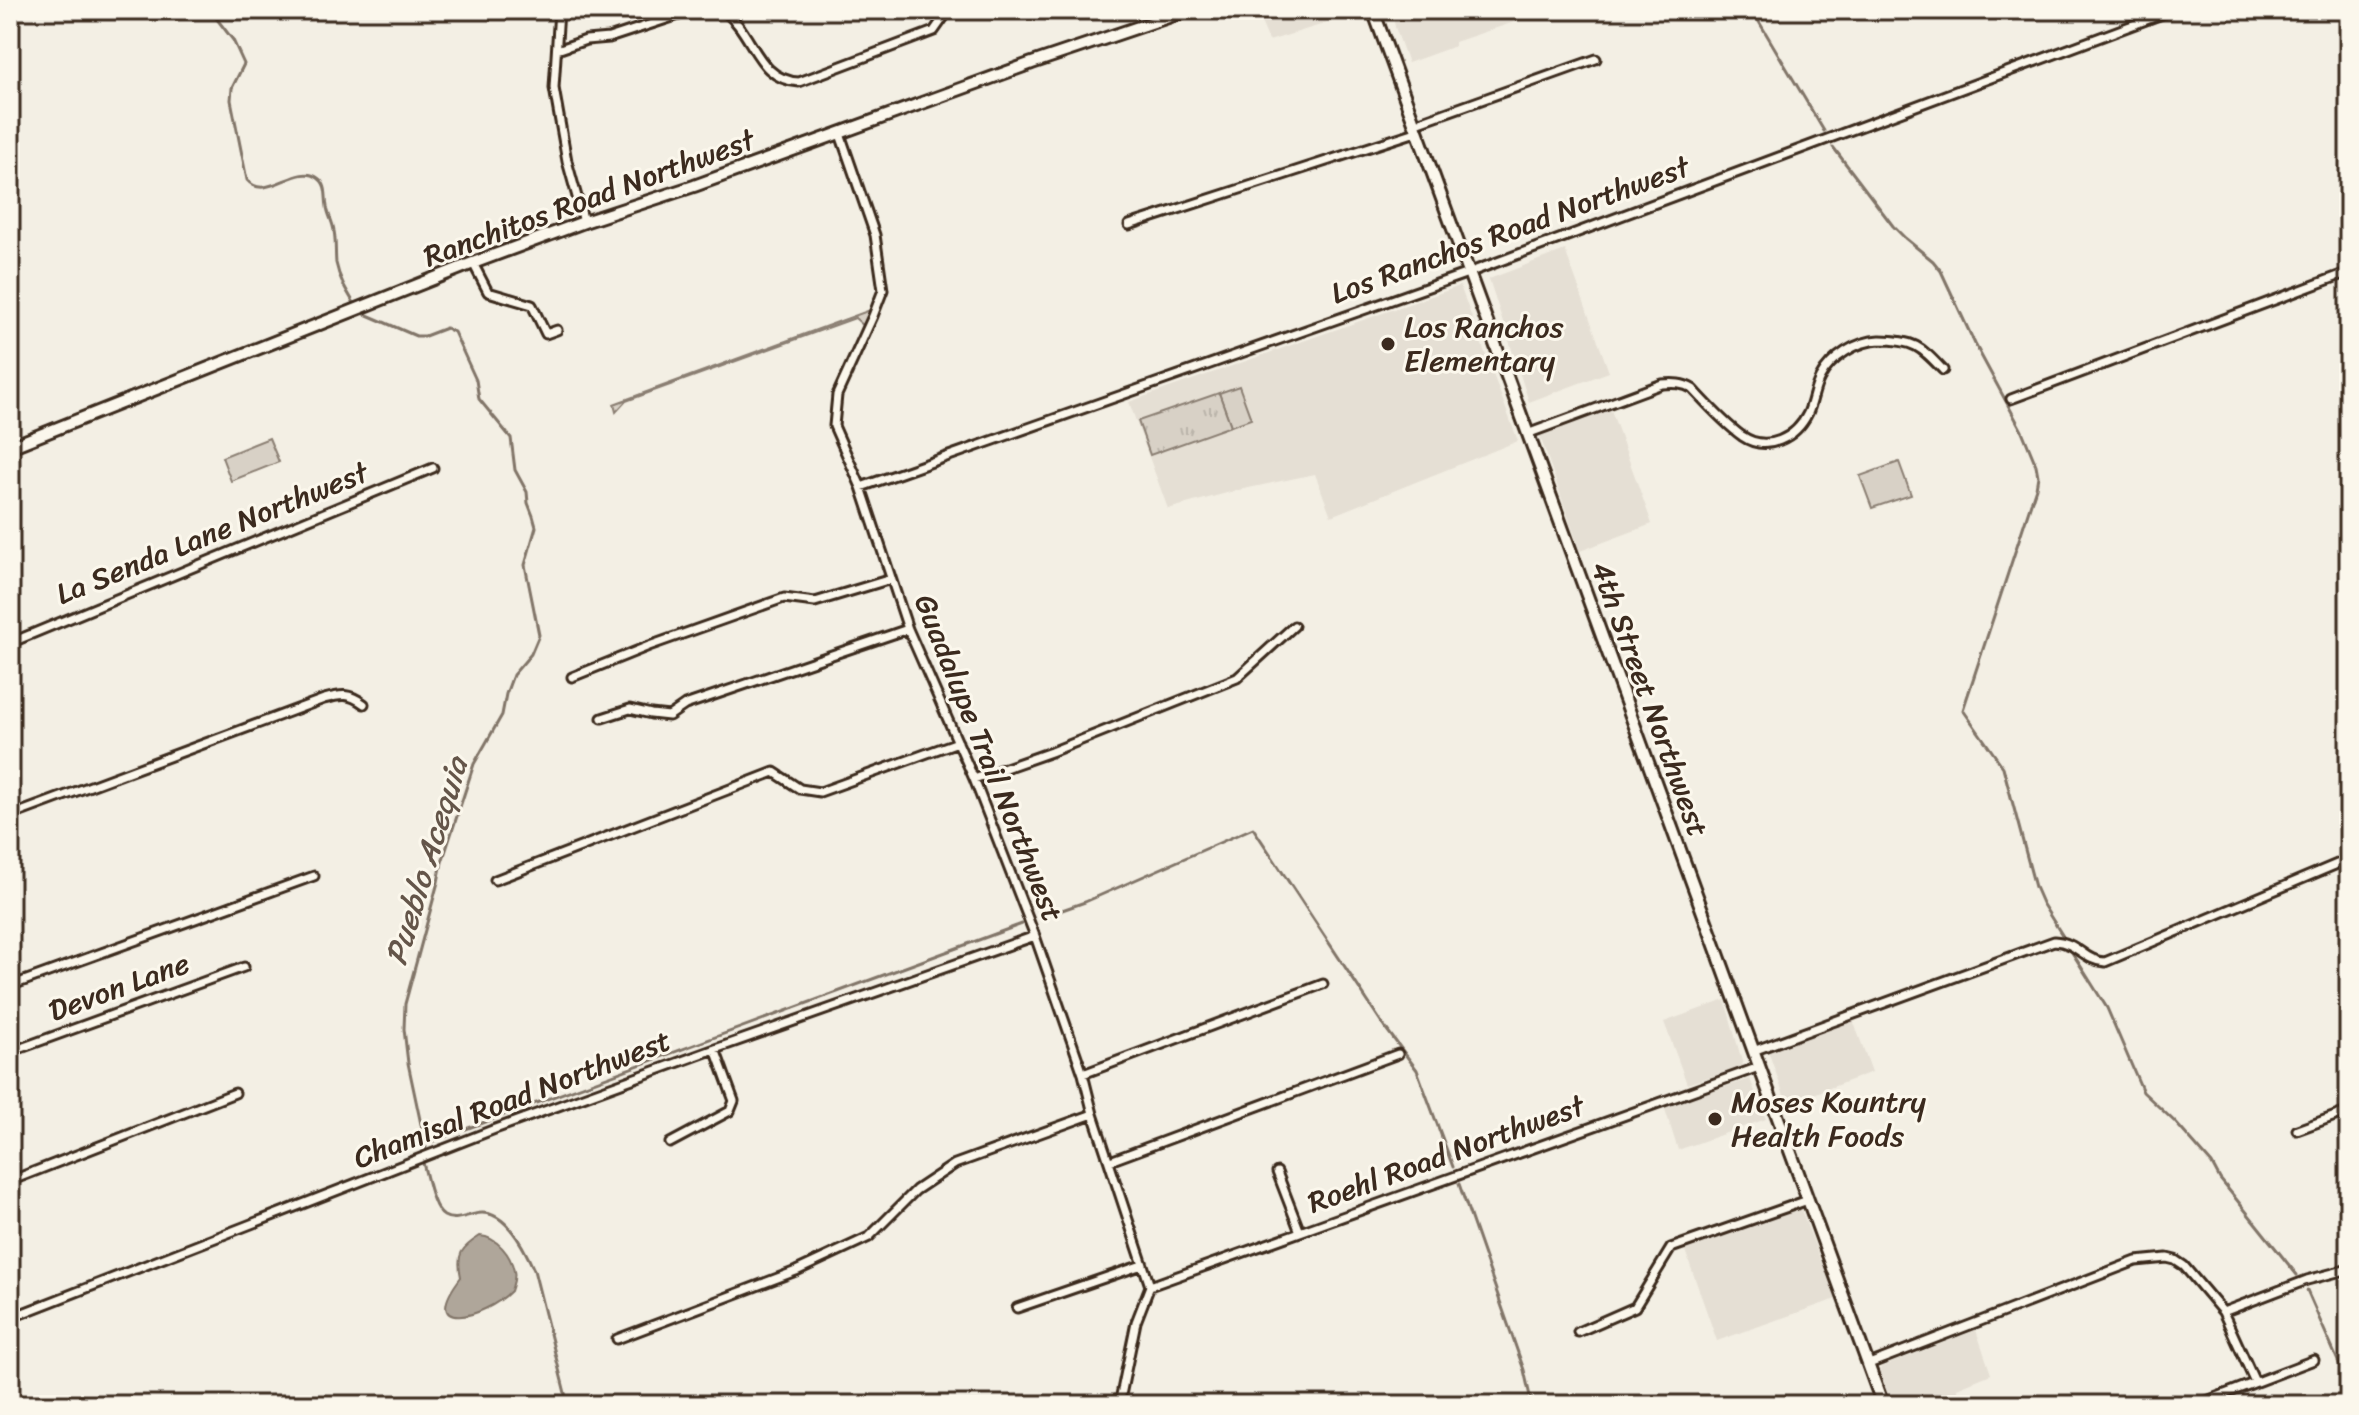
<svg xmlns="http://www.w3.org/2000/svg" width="2359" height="1415" viewBox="0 0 2359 1415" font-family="Sriracha,sans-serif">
  <defs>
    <pattern id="park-tufts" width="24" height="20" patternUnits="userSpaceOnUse" patternTransform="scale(2)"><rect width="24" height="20" fill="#d8d1c6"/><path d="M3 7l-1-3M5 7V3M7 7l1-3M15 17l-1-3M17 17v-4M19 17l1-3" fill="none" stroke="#bab4aa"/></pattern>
  </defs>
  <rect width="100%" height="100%" fill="#f3efe4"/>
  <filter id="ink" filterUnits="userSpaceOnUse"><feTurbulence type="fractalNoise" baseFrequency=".0125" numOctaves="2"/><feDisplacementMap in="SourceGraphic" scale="16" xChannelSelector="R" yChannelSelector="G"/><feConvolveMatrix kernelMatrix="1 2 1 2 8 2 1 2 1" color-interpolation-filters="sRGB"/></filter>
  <g filter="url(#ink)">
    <path fill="#e5dfd4" d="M1256,10H1350L1343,18L1269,41Z
      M1392,10H1550L1455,42V46L1408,63L1395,27Z
      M1565,250L1609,372L1529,402L1489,279Z
      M1460,286L1518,441L1331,516L1315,474L1234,491L1168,509L1129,402Z
      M1611,410L1652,524L1580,551L1540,436Z
      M1725,1000L1743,1065L1739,1068L1687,1084L1664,1022Z
      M1853,1020L1872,1072L1787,1104L1768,1051Z
      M1750,1079L1766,1119L1678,1150L1664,1106Z
      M1796,1197L1836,1299L1717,1341L1681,1239Z
      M1976,1330L1991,1374L1957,1388L1961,1400L1954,1405H1889L1879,1372L1881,1367Z"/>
    <path fill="#d8d1c6" stroke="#8a7e72" stroke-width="2" d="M873,309L865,327L855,318L626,401L616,412L614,404Z
      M1239,386L1251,419L1231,426L1219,393Z
      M269,438L279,462L231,481L222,457Z
      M1899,462L1911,495L1872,508L1860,476Z"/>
    <path fill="url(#park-tufts)" stroke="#8a7e72" stroke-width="2" d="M1219,393L1231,426L1150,455L1138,421Z"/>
    <path fill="#afa69a" stroke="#817468" stroke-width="2" d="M480,1236C497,1237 511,1255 514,1271C516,1278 513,1284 511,1291C485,1318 416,1336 461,1277C456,1254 461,1248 480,1236Z"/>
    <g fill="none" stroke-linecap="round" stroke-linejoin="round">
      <path stroke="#817468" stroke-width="3" d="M210,10L233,40L244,64L232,88L231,100L247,180C266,203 297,162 318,178C328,185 325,196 327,207C328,215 333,222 334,231C336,241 335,252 336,263C339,278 346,290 354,303
        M1752,10L1824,131
        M1833,147L1893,226L1905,238L1933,261L1941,271L1975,344L2022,431L2036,465L2038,476L2036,488L1963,710L2003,767L2035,887L2042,903L2064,938
        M365,314L416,336H425L446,328L454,332L476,380L479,399L511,438L515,470L527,492L528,503L533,516L536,527L525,565L539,635L531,654L513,675L506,694L502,715L474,764L442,862L438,882L405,1004L404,1029L408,1063L426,1148
        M1042,917L1085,902L1253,828L1384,1026L1417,1070L1453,1167
        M2068,946L2107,1008L2143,1092L2175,1122L2212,1164L2220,1179L2297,1275
        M425,1144L1022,924
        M423,1163C427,1176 432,1209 444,1216C454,1222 465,1216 475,1214C504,1206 524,1247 534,1270L568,1405
        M1459,1184L1524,1370L1532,1405
        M2307,1291L2349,1386"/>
      <defs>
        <path id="street" d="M559,10L554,88L567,161L584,222
          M722,10C754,30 755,80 799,82L934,31L946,14
          M557,50L586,40L609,38L694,10
          M1414,124L1596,59
          M840,134L875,235L883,290L873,316L837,395L834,426L861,487L908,629L974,779L1035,936L1083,1074L1093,1114L1150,1286L1136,1322L1119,1405
          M1129,225L1416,132
          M473,263L488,292L532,305L546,334L557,330
          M2011,399L2349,272
          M1527,434L1662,384C1674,383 1683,383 1693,389C1708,405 1724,423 1742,436C1767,453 1796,438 1808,413C1813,402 1814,389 1820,378C1831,357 1857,341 1880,340C1915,340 1921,347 1943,370
          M861,487L1468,273L2173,10
          M10,643L433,468
          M572,677L649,646L784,598L815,602L891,579
          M602,718L630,709L651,714L669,716L685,705L908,629
          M974,779L1051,752L1237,678L1294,626
          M10,816L324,699C342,694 349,693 364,704
          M495,880L774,772L800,789L820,792L958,742
          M10,986L314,876
          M1753,1051L2054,941C2078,942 2084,961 2105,962L2349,859
          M10,1052L244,967
          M1083,1074L1323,984
          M2297,1130L2349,1111
          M670,1143L730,1111L734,1101L715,1049
          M1110,1161L1398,1054
          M1277,1172L1300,1232
          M10,1181L235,1093
          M1150,1286L1759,1067
          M1017,1308L1142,1265
          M2223,1312L2307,1280L2349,1269
          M10,1318L495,1129L715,1049L1035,936
          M1578,1332L1635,1307L1671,1248L1808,1200
          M617,1339L796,1271L869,1237L916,1190L955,1164L1093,1114
          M1869,1364L2136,1261L2167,1258L2175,1260L2184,1266L2223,1312L2255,1382
          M2196,1405L2314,1360"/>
        <path id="secondary" d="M1373,10L1883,1405
          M10,447L473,263L584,222L694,186L1032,63L1189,10"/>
      </defs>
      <use href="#street" stroke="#3b2a1e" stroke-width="13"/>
      <use href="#secondary" stroke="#3b2a1e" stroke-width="16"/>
      <use href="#street" stroke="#fbf7ec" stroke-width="7"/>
      <use href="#secondary" stroke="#fbf7ec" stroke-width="10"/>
    </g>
  </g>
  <g fill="#3b2a1e" stroke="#fbf7ec" stroke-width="3">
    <circle cx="1388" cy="344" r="8"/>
    <circle cx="1715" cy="1119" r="8"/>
  </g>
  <g text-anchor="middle" stroke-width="6" stroke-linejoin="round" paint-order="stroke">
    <g font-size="30" fill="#3b2a1e" stroke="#fbf7ec">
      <text transform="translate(589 198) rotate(-20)" y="10">Ranchitos Road Northwest</text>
      <text transform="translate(1510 230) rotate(-20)" y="10">Los Ranchos Road Northwest</text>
      <text transform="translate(212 533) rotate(-22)" y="10">La Senda Lane Northwest</text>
      <text transform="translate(1650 699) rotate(70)" y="10">4th Street Northwest</text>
      <text transform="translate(989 758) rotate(68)" y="10">Guadalupe Trail Northwest</text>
      <text transform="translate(119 987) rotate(-20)" y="10">Devon Lane</text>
      <text transform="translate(512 1099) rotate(-21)" y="10">Chamisal Road Northwest</text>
      <text transform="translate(1446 1154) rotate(-20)" y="10">Roehl Road Northwest</text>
    </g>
    <g font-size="30" fill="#3b2a1e" stroke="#fbf7ec" text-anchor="start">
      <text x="1404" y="337">Los Ranchos<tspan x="1404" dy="34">Elementary</tspan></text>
      <text x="1731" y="1112">Moses Kountry<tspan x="1731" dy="34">Health Foods</tspan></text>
    </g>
    <g font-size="32" font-style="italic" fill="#645549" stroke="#fbf7ec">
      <text transform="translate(426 861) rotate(-73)" y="11">Pueblo Acequia</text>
    </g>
  </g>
  <rect width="2359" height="1415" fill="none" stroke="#fbf7ec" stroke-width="40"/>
  <rect x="20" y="20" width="2319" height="1375" fill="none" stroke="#3b2a1e" stroke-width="3" filter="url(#ink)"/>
</svg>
